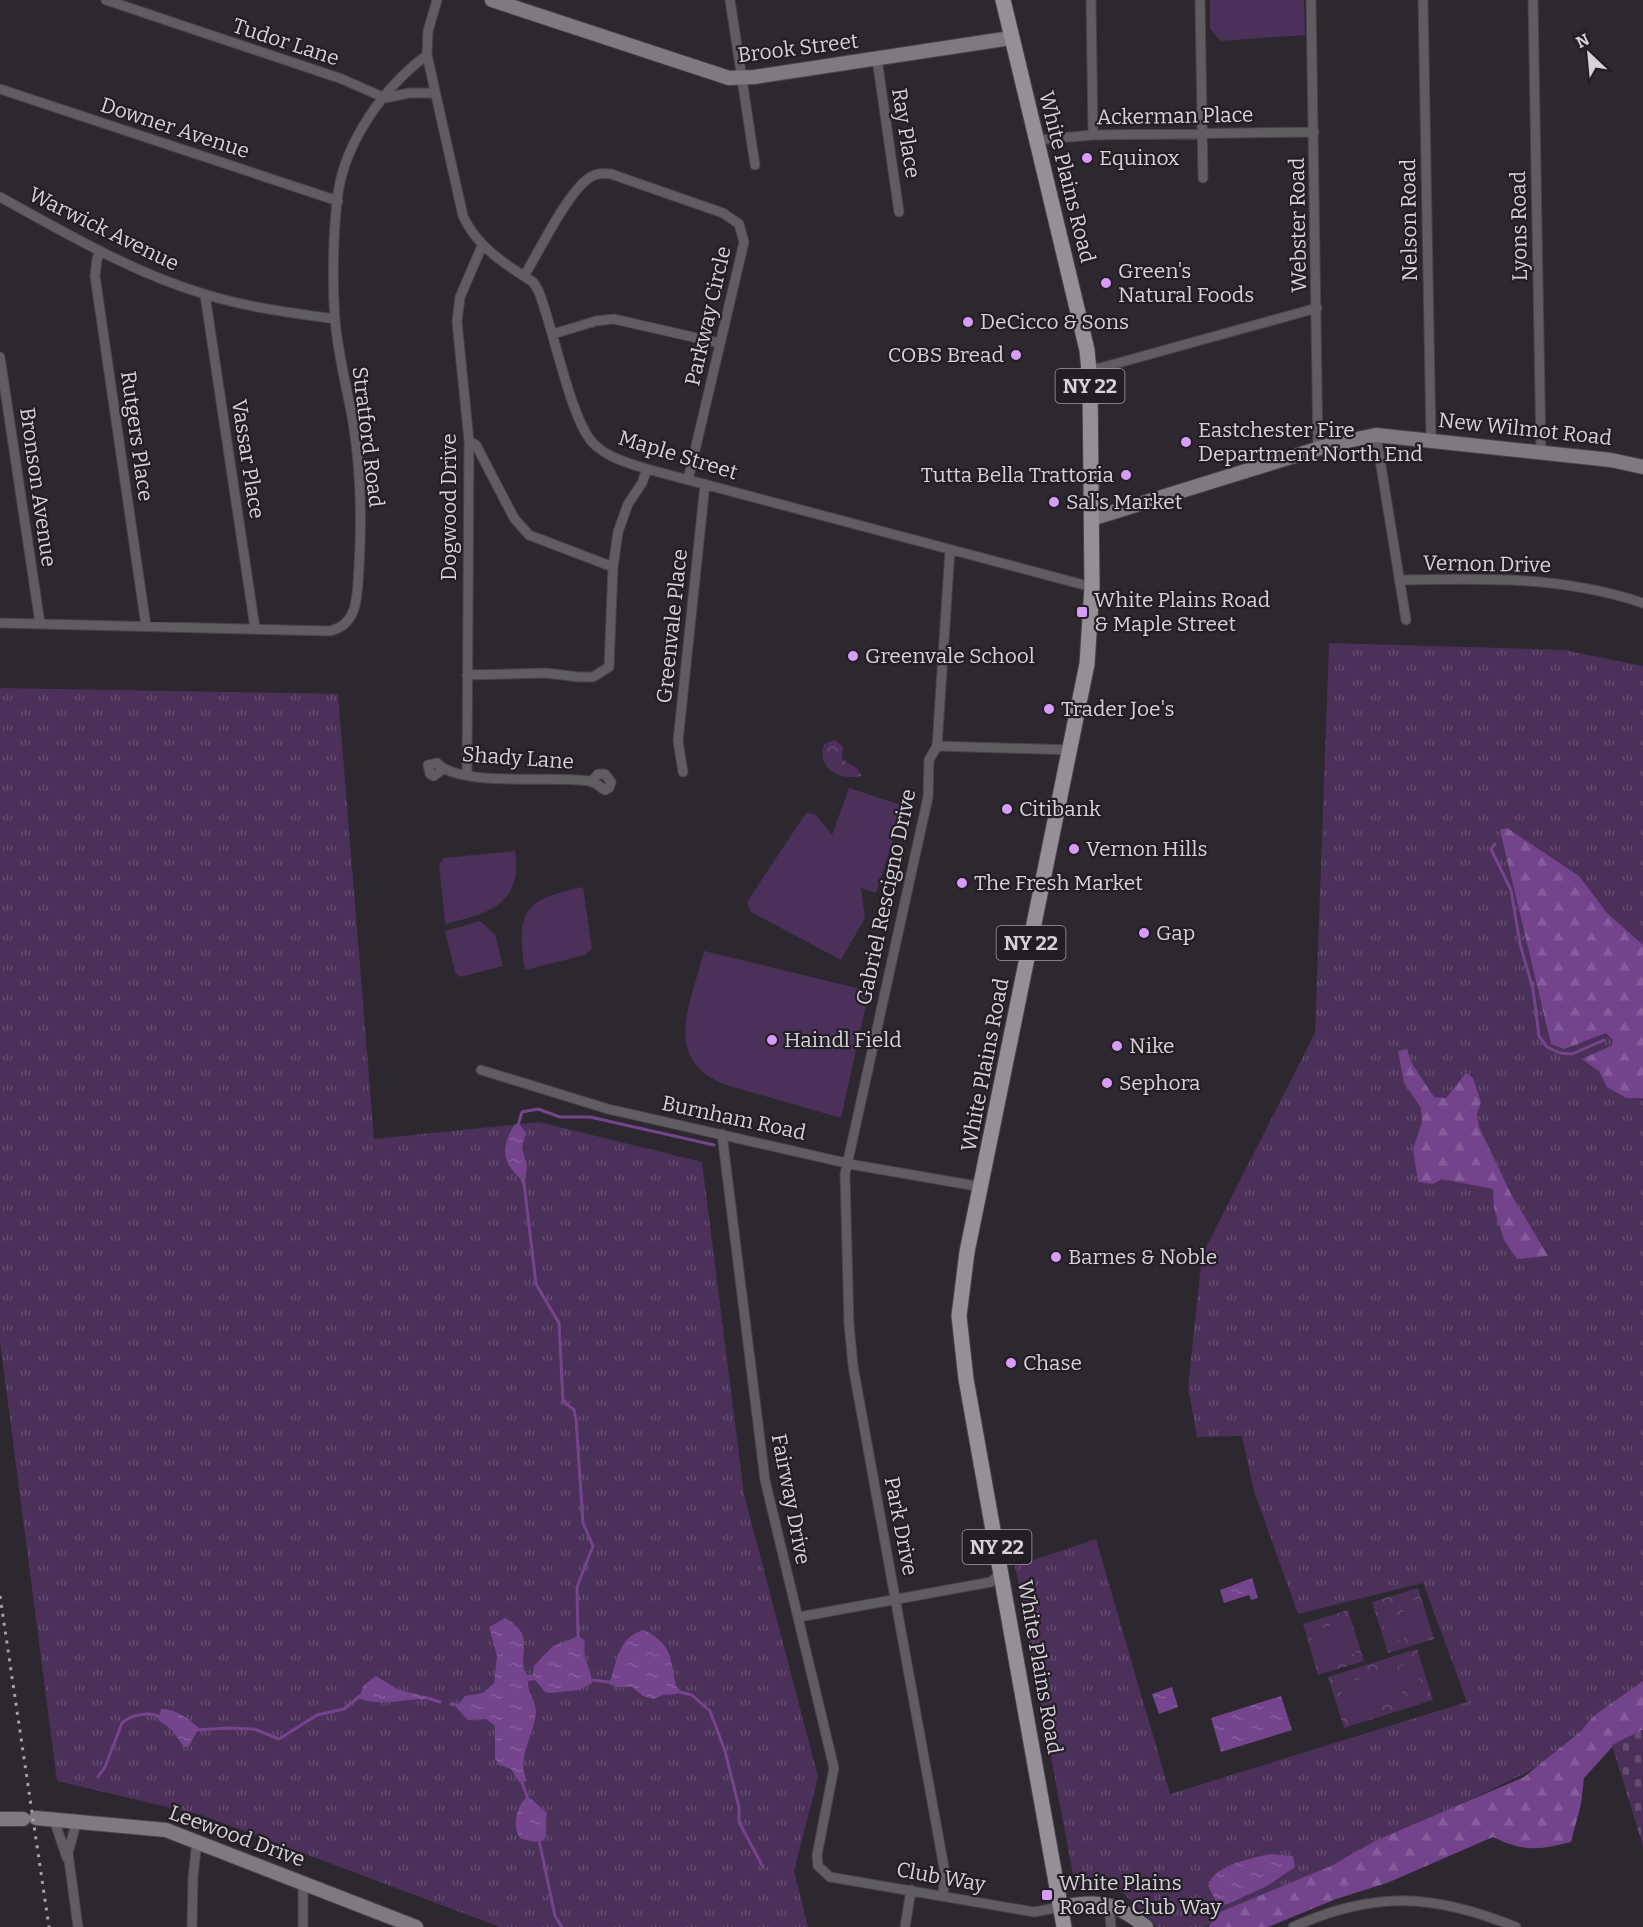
<svg xmlns="http://www.w3.org/2000/svg" width="1643" height="1927" viewBox="0 0 1643 1927" font-family="Bitter,serif">
  <defs>
    <pattern id="grass-tufts" width="24" height="20" patternUnits="userSpaceOnUse" patternTransform="scale(1.5)"><rect width="24" height="20" fill="#4b3059"/><path d="M3 7l-1-3M5 7V3M7 7l1-3M15 17l-1-3M17 17v-4M19 17l1-3" fill="none" stroke="#644d70"/></pattern>
    <pattern id="forest-firs" width="22" height="20" patternUnits="userSpaceOnUse" patternTransform="scale(1.5)"><rect width="22" height="20" fill="#73438b"/><path d="M5 1l3.5 6h-7zM16 11l3.5 6h-7z" fill="#865d9b"/></pattern>
    <pattern id="cemetery-stones" width="16" height="16" patternUnits="userSpaceOnUse" patternTransform="scale(1.5)"><rect width="16" height="16" fill="#4b3059"/><path d="M2 7V4a2 2 0 0 1 4 0v3zM10 15v-3a2 2 0 0 1 4 0v3z" fill="#644d70"/></pattern>
    <pattern id="park-crowns" width="20" height="18" patternUnits="userSpaceOnUse" patternTransform="scale(1.5)"><rect width="20" height="18" fill="#4b3059"/><path d="M2 6a3 3 0 1 1 6 0M12 15a3 3 0 1 1 6 0" fill="none" stroke="#644d70"/></pattern>
    <pattern id="water-ripples" width="26" height="14" patternUnits="userSpaceOnUse" patternTransform="scale(1.5)"><rect width="26" height="14" fill="#74448c"/><path d="M2 4q2-2 4 0t4 0M15 11q2-2 4 0t4 0" fill="none" stroke="#875e9b"/></pattern>
  </defs>
  <rect width="100%" height="100%" fill="#2d2730"/>
  <path fill="url(#grass-tufts)" d="M1329,643L1564,650L1643,666V1711L1578,1748L1204,1927H1157L1119,1889L1075,1885L1015,1566L1096,1539L1170,1794L1467,1702L1423,1583L1298,1614L1254,1491L1242,1436L1197,1437L1188,1388L1202,1255L1315,1033Z
    M0,688L338,694L374,1139L539,1122L702,1162L744,1494L818,1777L794,1871L808,1927H500L201,1815L57,1781L0,1342Z"/>
  <path fill="url(#forest-firs)" d="M1507,828L1579,876L1607,913L1643,945V1098H1626L1607,1087L1599,1071L1582,1059L1613,1045L1612,1039L1606,1033L1564,1049L1551,1044L1500,830Z
    M1407,1049L1411,1062L1434,1097L1446,1098L1466,1073L1473,1078L1481,1102L1477,1114L1479,1127L1511,1194L1548,1256L1517,1259L1504,1240L1494,1208L1493,1189L1442,1179L1433,1184L1418,1182L1413,1149L1422,1122L1421,1108L1404,1083L1398,1051Z
    M1643,1681V1730L1616,1743L1584,1778L1581,1804L1571,1842C1539,1850 1523,1852 1493,1837L1387,1883L1336,1899L1268,1927H1208L1220,1912L1331,1866L1375,1841L1524,1777L1579,1733L1595,1715Z"/>
  <path fill="url(#cemetery-stones)" d="M1643,1730V1846L1612,1745Z"/>
  <path fill="url(#park-crowns)" d="M834,740L843,746L842,759L858,769L862,776C840,781 816,769 824,744Z
    M1418,1588L1434,1639L1388,1653L1372,1602Z
    M1348,1610L1364,1661L1318,1675L1303,1624Z
    M1417,1649L1433,1700L1344,1728L1328,1677Z"/>
  <path fill="#4b3059" d="M1210,0H1304L1305,35L1221,41L1210,29Z
    M849,788L904,806L876,893L861,888L865,918L841,960L751,912L747,902L806,813L815,814L832,835Z
    M515,851C523,904 489,914 445,924L439,864L444,858Z
    M583,887L592,949L585,955L525,970C515,912 524,899 583,887Z
    M480,921L495,934L503,966L460,977L455,972L445,931Z
    M704,951L869,991L841,1118L726,1085C660,1059 691,1004 704,951Z
    M1416,1599L1426,1632L1411,1637L1401,1604Z
    M1395,1606L1405,1638L1390,1643L1380,1611Z
    M1346,1620L1356,1653L1341,1658L1330,1625Z
    M1325,1627L1336,1659L1320,1664L1310,1632Z
    M1414,1662L1424,1694L1409,1699L1399,1666Z
    M1394,1668L1404,1700L1389,1704L1379,1672Z
    M1374,1674L1384,1706L1369,1710L1359,1678Z
    M1354,1679L1364,1711L1349,1716L1339,1684Z"/>
  <path fill="url(#water-ripples)" d="M515,1124L520,1125L526,1133L522,1147L527,1167L525,1183H522C520,1177 517,1176 513,1171C500,1156 505,1139 515,1124Z
    M1252,1578L1258,1598L1251,1600L1249,1595L1224,1603L1220,1590Z
    M505,1618C538,1636 516,1653 526,1675H533L534,1666L553,1646L579,1636L585,1641C582,1662 591,1666 592,1683L579,1690L550,1693L545,1692L535,1680L528,1681C527,1692 536,1701 536,1712C534,1737 516,1756 527,1781L519,1782L511,1769L499,1765L495,1758V1726L486,1719L468,1720L456,1707L465,1696L483,1693L494,1683L497,1656L489,1627Z
    M644,1630C673,1645 670,1658 676,1686L680,1690L677,1694L663,1695L653,1699L643,1696L632,1687H616L609,1684C617,1664 617,1637 644,1630Z
    M376,1676L399,1690L433,1698L431,1700C407,1696 384,1709 359,1698L364,1685Z
    M1172,1687L1178,1707L1159,1714L1152,1694Z
    M1281,1696L1292,1730L1221,1752L1211,1718Z
    M161,1709C174,1708 189,1719 199,1728L189,1746L184,1747L171,1729L158,1720Z
    M526,1798H530L547,1813C543,1832 556,1850 520,1838C512,1827 516,1807 526,1798Z
    M1269,1854L1293,1856L1295,1867L1267,1886L1228,1904L1222,1905L1216,1901L1208,1886C1214,1865 1250,1859 1269,1854Z"/>
  <g fill="none" stroke-linecap="round" stroke-linejoin="round">
    <path stroke="#74448c" stroke-width="3" d="M1495,844L1491,849L1511,890L1520,944L1533,989L1539,1036L1547,1047L1560,1053L1572,1054L1604,1040
      M518,1125L522,1112L538,1109L560,1117H590L714,1145
      M524,1183L536,1284L559,1323L563,1401L574,1410L576,1419L583,1523L593,1546L577,1587L578,1636
      M592,1680L609,1682
      M675,1691L692,1695L710,1711L725,1751L739,1807V1822L763,1867
      M430,1699L440,1702
      M451,1704L457,1705
      M196,1730L228,1728L254,1729L279,1739L317,1715L344,1709L360,1696
      M98,1777L105,1767L122,1723C130,1715 149,1711 160,1717
      M522,1782L529,1802
      M539,1840L555,1916L562,1927"/>
    <defs>
      <path id="street" d="M106,0L342,79L385,98
        M437,0L428,31L427,55L463,216C477,247 505,264 533,282L538,290C553,325 570,419 593,443C606,457 628,463 647,469L1092,587
        M730,0L755,165
        M1091,0L1093,135
        M1200,0L1203,178
        M1311,0L1318,450
        M1423,0L1431,440
        M1533,0L1541,452
        M877,59L899,212
        M0,89L338,201
        M385,98L409,93H434
        M1037,140L1093,135L1314,132
        M0,197C66,233 131,272 204,294C246,307 291,313 335,319
        M101,252L97,259L95,276L146,626
        M524,276C539,252 567,193 589,178C596,173 603,173 611,174L723,213L739,224L744,242L688,480
        M205,295L255,628
        M553,334L596,321L614,319L719,343
        M0,357L40,623
        M1090,368H1100L1317,308
        M1376,435L1406,620
        M469,441L476,445L514,518L529,535L613,567
        M1399,580C1483,578 1563,576 1643,603
        M0,623L330,631C360,624 357,592 359,567C362,518 361,471 353,422C347,388 338,355 335,320C332,281 333,232 338,193C346,140 385,86 427,55
        M467,675L546,673L579,677H593L609,667L613,567L618,532L628,504L642,483L647,469
        M937,746L1072,750
        M443,769L434,776L430,774L428,765L437,763C460,788 556,775 589,781C595,782 600,787 605,790L609,788L611,782L605,774H598L592,781
        M683,772L678,741L705,484
        M467,774L469,441L457,322L460,297L482,246
        M481,1070L608,1109L855,1165L982,1187
        M722,1134L765,1480L834,1768L817,1855L818,1866L830,1877L1034,1912L1061,1907
        M799,1617L991,1582L1002,1572
        M53,1817L67,1858
        M77,1820L68,1853L78,1927
        M943,1895L945,1873L853,1366L849,1324L845,1174L928,797L929,760L937,746L950,550
        M1109,1905L1111,1927
        M192,1927L193,1877L197,1841
        M303,1927V1883
        M905,1927L911,1890
        M1293,1927C1375,1890 1434,1894 1516,1927"/>
      <path id="secondary" d="M492,0L729,78L754,77L1011,38
        M1091,519L1333,444L1376,435L1611,460L1643,467
        M36,1818L166,1830L416,1927
        M0,1819H23
        M1061,1907C1098,1899 1117,1903 1146,1927"/>
      <path id="primary" d="M1003,0L1087,350L1090,381L1092,587L1087,664L967,1252L959,1316L966,1379L1064,1927"/>
    </defs>
    <use href="#street" stroke="#48424b" stroke-width="11"/>
    <use href="#secondary" stroke="#48424b" stroke-width="16"/>
    <use href="#primary" stroke="#48424b" stroke-width="17"/>
    <use href="#street" stroke="#605d61" stroke-width="9"/>
    <use href="#secondary" stroke="#7e7a80" stroke-width="14"/>
    <use href="#primary" stroke="#959098" stroke-width="15"/>
    <path stroke="#a5a1a8" stroke-width="3" stroke-dasharray="3 6" stroke-linecap="butt" d="M0,1596L49,1927"/>
  </g>
  <g fill="#d89bf8" stroke="#231e26" stroke-width="2">
    <circle cx="1087" cy="158" r="6"/>
    <circle cx="1106" cy="283" r="6"/>
    <circle cx="968" cy="322" r="6"/>
    <circle cx="1016" cy="355" r="6"/>
    <circle cx="1186" cy="442" r="6"/>
    <circle cx="1126" cy="475" r="6"/>
    <circle cx="1054" cy="502" r="6"/>
    <rect x="1076" y="606" width="12" height="12" rx="3"/>
    <circle cx="853" cy="656" r="6"/>
    <circle cx="1049" cy="709" r="6"/>
    <circle cx="1007" cy="809" r="6"/>
    <circle cx="1074" cy="849" r="6"/>
    <circle cx="962" cy="883" r="6"/>
    <circle cx="1144" cy="933" r="6"/>
    <circle cx="772" cy="1040" r="6"/>
    <circle cx="1117" cy="1046" r="6"/>
    <circle cx="1107" cy="1083" r="6"/>
    <circle cx="1056" cy="1257" r="6"/>
    <circle cx="1011" cy="1363" r="6"/>
    <rect x="1041" y="1889" width="12" height="12" rx="3"/>
  </g>
  <g text-anchor="middle" stroke-width="4.5" stroke-linejoin="round" paint-order="stroke">
    <g fill="#231e26" stroke="#a09ca3" stroke-width="1.5">
      <rect x="1055.5" y="369" width="69" height="34" rx="4.5"/>
      <rect x="996.5" y="926" width="69" height="34" rx="4.5"/>
      <rect x="962.5" y="1530" width="69" height="34" rx="4.5"/>
    </g>
    <g font-size="20" font-weight="bold" fill="#d6d2d8">
      <text x="1090" y="393">NY 22</text>
      <text x="1031" y="950">NY 22</text>
      <text x="997" y="1554">NY 22</text>
    </g>
    <g font-size="21" fill="#d6d2d8" stroke="#231e26">
      <text transform="translate(286 42) rotate(18)" y="7">Tudor Lane</text>
      <text transform="translate(798 48) rotate(-7)" y="7">Brook Street</text>
      <text transform="translate(1175 116) rotate(-1)" y="7">Ackerman Place</text>
      <text transform="translate(175 128) rotate(18)" y="7">Downer Avenue</text>
      <text transform="translate(906 133) rotate(81)" y="7">Ray Place</text>
      <text transform="translate(1067 177) rotate(76)" y="7">White Plains Road</text>
      <text transform="translate(1409 220) rotate(-91)" y="7">Nelson Road</text>
      <text transform="translate(1298 225) rotate(-91)" y="7">Webster Road</text>
      <text transform="translate(1519 226) rotate(-91)" y="7">Lyons Road</text>
      <text transform="translate(104 229) rotate(26)" y="7">Warwick Avenue</text>
      <text transform="translate(708 316) rotate(-77)" y="7">Parkway Circle</text>
      <text transform="translate(1525 429) rotate(6)" y="7">New Wilmot Road</text>
      <text transform="translate(137 436) rotate(82)" y="7">Rutgers Place</text>
      <text transform="translate(368 437) rotate(83)" y="7">Stratford Road</text>
      <text transform="translate(678 455) rotate(17)" y="7">Maple Street</text>
      <text transform="translate(248 459) rotate(81)" y="7">Vassar Place</text>
      <text transform="translate(38 487) rotate(82)" y="7">Bronson Avenue</text>
      <text transform="translate(449 507) rotate(-90)" y="7">Dogwood Drive</text>
      <text transform="translate(1487 564) rotate(1)" y="7">Vernon Drive</text>
      <text transform="translate(672 626) rotate(-84)" y="7">Greenvale Place</text>
      <text transform="translate(518 758) rotate(4)" y="7">Shady Lane</text>
      <text transform="translate(886 897) rotate(-78)" y="7">Gabriel Rescigno Drive</text>
      <text transform="translate(985 1065) rotate(-79)" y="7">White Plains Road</text>
      <text transform="translate(734 1118) rotate(12)" y="7">Burnham Road</text>
      <text transform="translate(791 1499) rotate(79)" y="7">Fairway Drive</text>
      <text transform="translate(901 1526) rotate(79)" y="7">Park Drive</text>
      <text transform="translate(1040 1667) rotate(80)" y="7">White Plains Road</text>
      <text transform="translate(237 1836) rotate(20)" y="7">Leewood Drive</text>
      <text transform="translate(941 1877) rotate(10)" y="7">Club Way</text>
    </g>
    <g font-size="21" fill="#d6d2d8" stroke="#231e26" text-anchor="start">
      <text x="1099" y="165">Equinox</text>
      <text x="1118" y="278">Green's<tspan x="1118" dy="24">Natural Foods</tspan></text>
      <text x="980" y="329">DeCicco &amp; Sons</text>
      <text x="1004" y="362" text-anchor="end">COBS Bread</text>
      <text x="1198" y="437">Eastchester Fire<tspan x="1198" dy="24">Department North End</tspan></text>
      <text x="1114" y="482" text-anchor="end">Tutta Bella Trattoria</text>
      <text x="1066" y="509">Sal's Market</text>
      <text x="1094" y="607">White Plains Road<tspan x="1094" dy="24">&amp; Maple Street</tspan></text>
      <text x="865" y="663">Greenvale School</text>
      <text x="1061" y="716">Trader Joe's</text>
      <text x="1019" y="816">Citibank</text>
      <text x="1086" y="856">Vernon Hills</text>
      <text x="974" y="890">The Fresh Market</text>
      <text x="1156" y="940">Gap</text>
      <text x="784" y="1047">Haindl Field</text>
      <text x="1129" y="1053">Nike</text>
      <text x="1119" y="1090">Sephora</text>
      <text x="1068" y="1264">Barnes &amp; Noble</text>
      <text x="1023" y="1370">Chase</text>
      <text x="1059" y="1890">White Plains<tspan x="1059" dy="24">Road &amp; Club Way</tspan></text>
    </g>
  </g>
  <g transform="translate(1589 54) rotate(334)" stroke="#231e26" stroke-width="4.5" paint-order="stroke">
  <path d="M0-4.5L10 22L0 15L-10 22Z" fill="#d6d2d8"/>
  <text y="-9" font-size="16" font-weight="bold" text-anchor="middle" fill="#d6d2d8">N</text>
  </g>
</svg>
